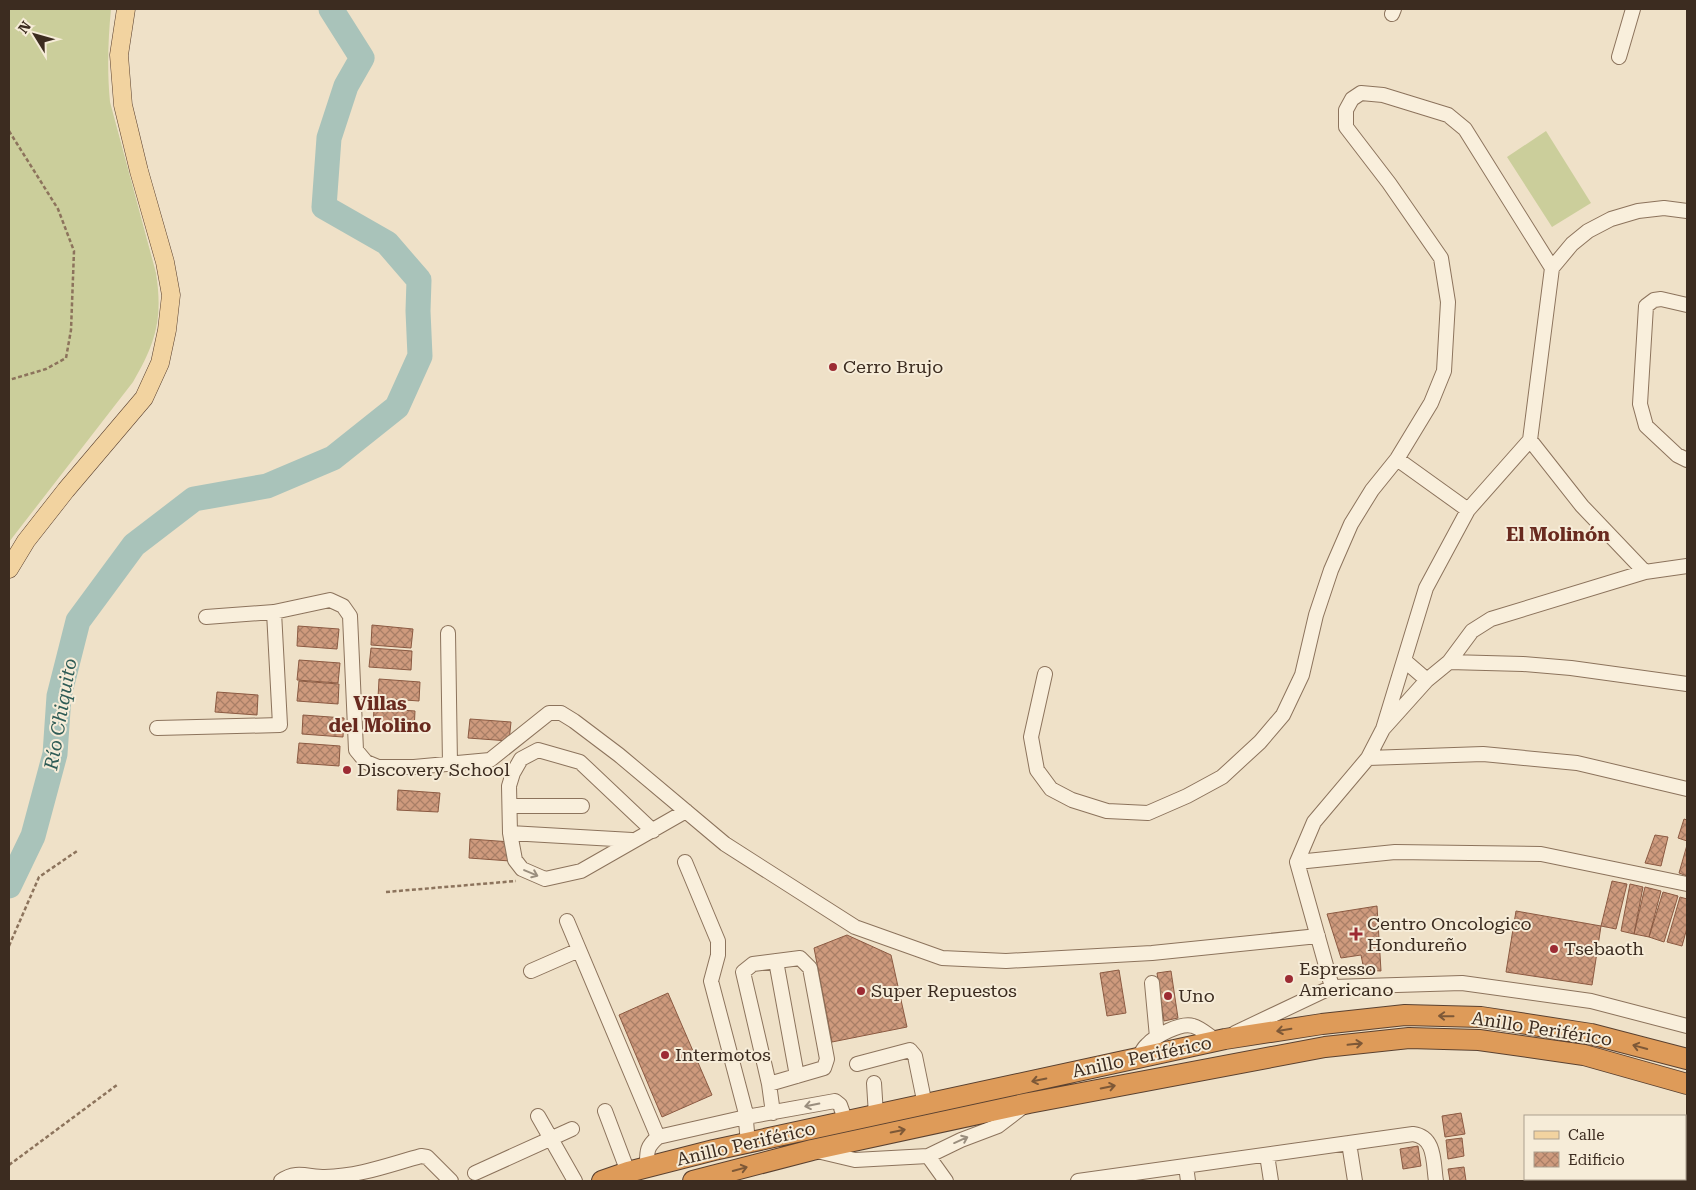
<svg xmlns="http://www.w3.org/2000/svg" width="1696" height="1190" viewBox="0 0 1696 1190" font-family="'Roboto Serif',serif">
  <defs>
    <pattern id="building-cross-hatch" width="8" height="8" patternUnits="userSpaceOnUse" patternTransform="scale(1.25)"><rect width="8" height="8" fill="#ce9a7d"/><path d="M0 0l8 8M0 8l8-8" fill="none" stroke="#a87e66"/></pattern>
  </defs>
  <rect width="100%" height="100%" fill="#efe1c8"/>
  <path fill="#cbce9b" d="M9,9H111C108,40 107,71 110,102L156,273C163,318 156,343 133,382L9,542Z
    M1546,131L1591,203L1552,227L1507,157Z"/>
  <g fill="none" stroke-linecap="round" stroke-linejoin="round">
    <path stroke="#a9c3ba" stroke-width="25" d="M9,886L33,836L55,754L59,696L78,621L134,545L194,499L267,486L333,458L397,407L420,356L418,311L419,280L387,243L324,207L329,138L346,86L362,58L331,9"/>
  </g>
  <path fill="url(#building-cross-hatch)" stroke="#8b5a42" d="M372,625L413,629L411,648L371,645Z
    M298,626L339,629L337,649L297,646Z
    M371,648L412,651L411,670L369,667Z
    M299,660L340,663L338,683L297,680Z
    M379,679L420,682L419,701L378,698Z
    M299,681L339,684L338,704L297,701Z
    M217,692L258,695L257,715L215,712Z
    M374,708L415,711L414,731L373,728Z
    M303,715L344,718L343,737L302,734Z
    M470,719L511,722L509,741L468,738Z
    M299,743L340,746L339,766L297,763Z
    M398,790L440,793L438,812L397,810Z
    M1684,819L1687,820V841L1678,838Z
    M1655,835L1668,837L1661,866L1645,863Z
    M470,839L511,842L510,861L469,858Z
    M1687,845V876L1679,873Z
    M1612,881L1627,884L1616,929L1601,926Z
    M1630,884L1643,887L1634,934L1621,931Z
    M1645,887L1661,891L1649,937L1634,934Z
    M1663,892L1678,896L1664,942L1649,937Z
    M1680,897L1687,899V928L1682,946L1667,942Z
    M1377,906L1381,971L1364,970L1361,955L1341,958L1327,914Z
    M1516,911L1601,926L1592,985L1506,972Z
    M847,935L891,955L907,1027L832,1042L814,948Z
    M1119,970L1126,1013L1107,1016L1100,973Z
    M1171,971L1178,1018L1164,1021L1157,973Z
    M668,993L712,1095L662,1117L619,1015Z
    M1461,1113L1465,1134L1445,1137L1442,1116Z
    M1462,1138L1464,1156L1448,1159L1446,1140Z
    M1418,1146L1421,1166L1403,1169L1400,1149Z
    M1464,1167L1466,1181H1450L1448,1169Z"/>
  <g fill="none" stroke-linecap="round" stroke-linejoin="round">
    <defs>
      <path id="minor" d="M1392,14L1394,9
        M1619,57L1633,9
        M1687,305L1661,299L1654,300L1646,306L1640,404L1646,426L1677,455L1687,460
        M1530,440L1582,506L1645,572
        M1397,459L1468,510
        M206,617L274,612L330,600L343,606L350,616L356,750L366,762L378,767H414L490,760L549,713H561L574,721L619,755L725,844L855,927L942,958L1006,961L1152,953L1318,936
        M448,633L450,764
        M1405,661L1427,680
        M1449,662L1523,664L1571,668L1687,684
        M1045,674L1031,737L1037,770L1051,789L1072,800L1107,811L1148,813L1187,796L1222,777L1260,742L1283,715L1302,675L1316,615L1331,570L1351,524L1372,490L1397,459L1431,403L1444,371L1448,302L1441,258L1389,183L1346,127V110L1352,99L1361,93L1383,95L1448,115L1465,129L1552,268
        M157,728L280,725L274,612
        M1383,729L1426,588L1468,510L1530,440L1552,268L1572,244L1588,231L1611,219L1638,211L1664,208L1687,211
        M1368,758L1483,754L1577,763L1687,789
        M510,806H582
        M653,831L580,762L538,750L521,759L513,773L509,786L510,833L515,860L522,869L545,879L581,871L686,811
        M510,833L632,840
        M685,862L718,941V955L711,981L745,1110L748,1143
        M1297,862L1395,852L1541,854L1687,884
        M567,921L658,1137
        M776,961L797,1076
        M531,971L579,950
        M1152,983L1157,1037
        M1332,987L1297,862L1314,822L1368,758L1383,729L1427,680L1449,662L1472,631L1491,619L1645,572L1687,566
        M1235,1033L1332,987L1462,983L1591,1001L1687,1026
        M1138,1058C1141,1054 1143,1048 1147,1045C1155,1036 1181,1022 1193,1026C1201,1028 1209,1036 1217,1041
        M857,1064L910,1050L915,1056L925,1105
        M874,1083L876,1115
        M769,1084L824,1068L827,1059L810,968L800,958L753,964L743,972L769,1084L773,1113
        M605,1111L628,1172
        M538,1116L575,1181
        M1349,1143L1355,1181
        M817,1151L855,1160L928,1156L961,1140L998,1126L1024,1106
        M1267,1155L1271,1181
        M928,1156L946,1181
        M1186,1166L1188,1181
        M647,1167C647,1152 646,1147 658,1137L746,1117L835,1101L840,1105L846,1122
        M475,1173L572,1129
        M281,1181C296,1170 308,1177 325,1177C360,1176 388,1165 421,1156L427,1157L451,1181
        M1078,1181L1413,1134C1436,1137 1433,1163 1436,1181"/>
      <path id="major" d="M9,569L26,541L66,490L144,398L160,363L167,330L171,295L165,262L139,171L123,105L119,55L126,9"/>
      <path id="highway" d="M602,1181L628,1172L714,1150L1225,1039L1322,1024L1405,1015L1481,1017L1591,1034L1687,1059
        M693,1181L812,1150L1029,1103L1325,1047L1409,1038L1479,1040L1584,1055L1687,1084"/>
    </defs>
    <use href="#minor" stroke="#8c735c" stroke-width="16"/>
    <use href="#major" stroke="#5a4130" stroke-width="19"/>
    <use href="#highway" stroke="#5a4130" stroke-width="22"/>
    <path stroke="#8c735c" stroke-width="2.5" stroke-dasharray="4 2.5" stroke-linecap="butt" d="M9,131L58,209L74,251L71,330L66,358L46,369L9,380
      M386,892L516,881
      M9,946L39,877L77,851
      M9,1165L117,1085"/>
    <use href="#minor" stroke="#f9efdc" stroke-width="14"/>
    <use href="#major" stroke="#f2d3a0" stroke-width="18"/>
    <use href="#highway" stroke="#de9b59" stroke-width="20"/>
  </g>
  <defs><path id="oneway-shaft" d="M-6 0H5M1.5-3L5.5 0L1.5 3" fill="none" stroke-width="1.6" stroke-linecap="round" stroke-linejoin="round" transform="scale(1.25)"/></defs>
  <g stroke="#9a8e7e">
    <use href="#oneway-shaft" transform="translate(531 873) rotate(23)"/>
    <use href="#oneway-shaft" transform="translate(812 1105) rotate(169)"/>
    <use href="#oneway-shaft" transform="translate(961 1140) rotate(-24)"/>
  </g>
  <g stroke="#7d5837">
    <use href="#oneway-shaft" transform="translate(1446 1016) rotate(-179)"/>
    <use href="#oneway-shaft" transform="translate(1284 1030) rotate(171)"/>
    <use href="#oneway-shaft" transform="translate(1355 1044) rotate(-6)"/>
    <use href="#oneway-shaft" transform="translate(1640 1047) rotate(-165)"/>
    <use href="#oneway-shaft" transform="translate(1039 1080) rotate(168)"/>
    <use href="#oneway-shaft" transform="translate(1108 1087) rotate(-11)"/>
    <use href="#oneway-shaft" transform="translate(898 1131) rotate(-12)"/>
    <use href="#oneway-shaft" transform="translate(740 1169) rotate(-15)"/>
  </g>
  <g fill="#9c2b33" stroke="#f6ecd8" stroke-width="2">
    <circle cx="833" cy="367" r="5"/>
    <circle cx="347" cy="770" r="5"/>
    <path d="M1353.5 926.5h5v5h5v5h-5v5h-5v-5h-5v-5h5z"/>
    <circle cx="1554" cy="949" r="5"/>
    <circle cx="1289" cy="979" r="5"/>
    <circle cx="861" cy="991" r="5"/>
    <circle cx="1168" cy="996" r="5"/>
    <circle cx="665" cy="1055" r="5"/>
  </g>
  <g text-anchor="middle" stroke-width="4" stroke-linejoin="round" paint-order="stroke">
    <g font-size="18" fill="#3c2c20" stroke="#f6ecd8" text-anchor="start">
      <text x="843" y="373">Cerro Brujo</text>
      <text x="357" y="776">Discovery School</text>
      <text x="1367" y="930">Centro Oncologico<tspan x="1367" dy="21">Hondureño</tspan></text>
      <text x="1564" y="955">Tsebaoth</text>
      <text x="1299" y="975">Espresso<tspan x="1299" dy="21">Americano</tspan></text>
      <text x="871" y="997">Super Repuestos</text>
      <text x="1178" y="1002">Uno</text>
      <text x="675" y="1061">Intermotos</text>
    </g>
    <g font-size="18" fill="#3c2c20" stroke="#f6ecd8">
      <text transform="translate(1542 1029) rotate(9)" y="6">Anillo Periférico</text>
      <text transform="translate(1142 1057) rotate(-12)" y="6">Anillo Periférico</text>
      <text transform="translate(746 1144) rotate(-13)" y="6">Anillo Periférico</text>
    </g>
    <g font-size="19" font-weight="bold" fill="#692a1f" stroke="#f6ecd8">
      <text x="1558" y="541">El Molinón</text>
      <text x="380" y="710">Villas<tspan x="380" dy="22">del Molino</tspan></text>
    </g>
    <g font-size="19" font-style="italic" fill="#2f5c56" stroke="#f6ecd8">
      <text transform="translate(60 714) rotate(-80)" y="7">Río Chiquito</text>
    </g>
  </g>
  <rect width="1696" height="1190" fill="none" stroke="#3c2c20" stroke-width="20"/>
  <rect x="1524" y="1115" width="162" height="65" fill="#f6ecd8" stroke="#ac9f8e"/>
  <rect x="1534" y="1131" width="25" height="8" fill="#f2d3a0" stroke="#ac9f8e"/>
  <text x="1568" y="1140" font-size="15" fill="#3c2c20">Calle</text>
  <rect x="1534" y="1152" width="25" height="15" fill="url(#building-cross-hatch)" stroke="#ac9f8e"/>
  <text x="1568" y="1165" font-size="15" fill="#3c2c20">Edificio</text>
  <g transform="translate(35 35) rotate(307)" stroke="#f6ecd8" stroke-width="4" paint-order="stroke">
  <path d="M0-4L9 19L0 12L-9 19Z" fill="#3c2c20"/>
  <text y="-8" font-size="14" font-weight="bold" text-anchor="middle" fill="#3c2c20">N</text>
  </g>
</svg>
